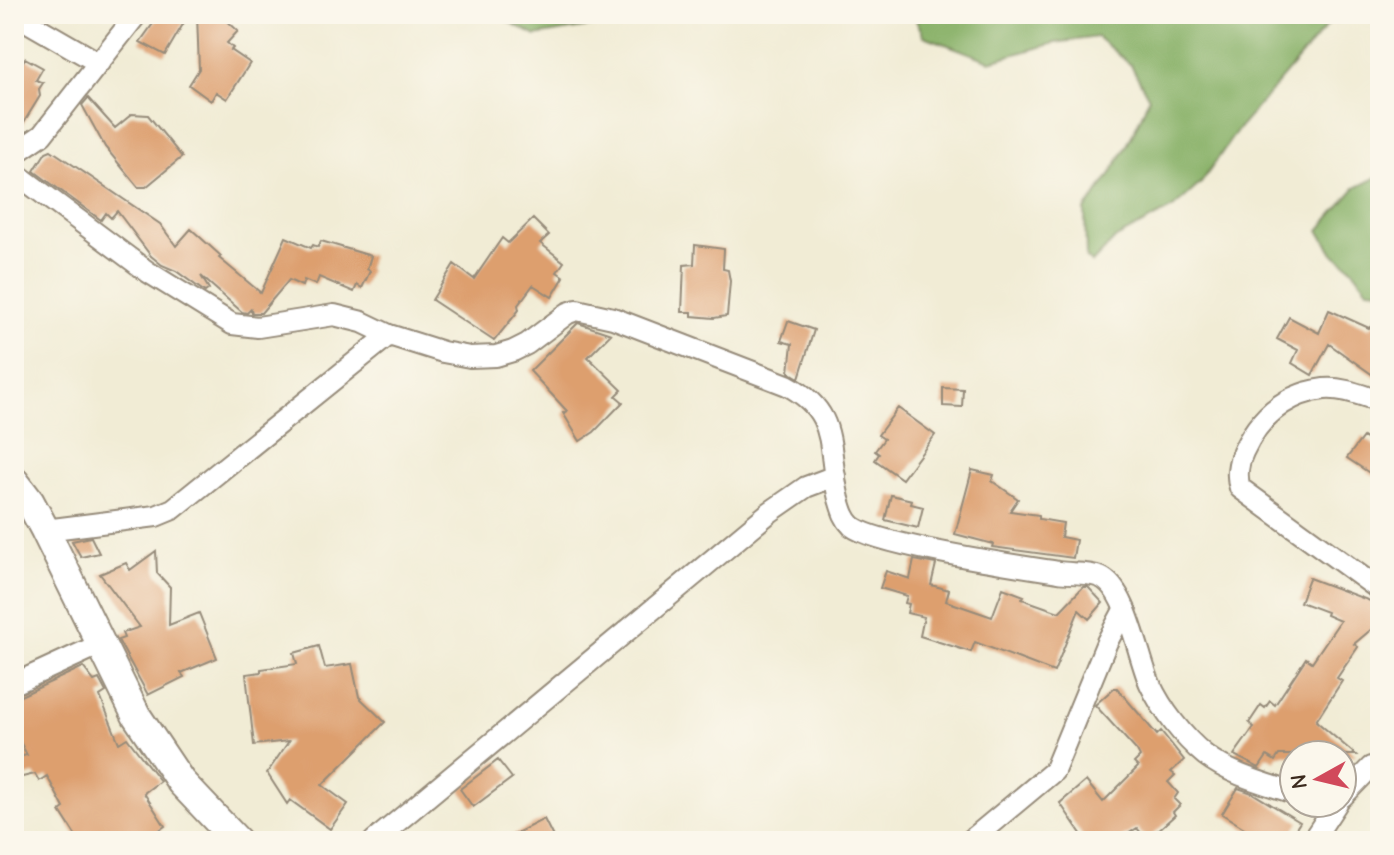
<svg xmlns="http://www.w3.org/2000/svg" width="1394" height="855" viewBox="0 0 1394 855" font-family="'Comic Neue',sans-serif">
  <rect width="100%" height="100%" fill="#fbf7ec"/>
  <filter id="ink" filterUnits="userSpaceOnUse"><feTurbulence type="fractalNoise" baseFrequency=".0125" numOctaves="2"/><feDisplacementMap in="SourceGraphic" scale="16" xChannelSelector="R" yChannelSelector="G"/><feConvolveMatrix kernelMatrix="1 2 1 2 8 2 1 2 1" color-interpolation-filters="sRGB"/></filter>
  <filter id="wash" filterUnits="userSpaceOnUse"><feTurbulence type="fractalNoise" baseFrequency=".006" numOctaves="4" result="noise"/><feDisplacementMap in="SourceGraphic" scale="32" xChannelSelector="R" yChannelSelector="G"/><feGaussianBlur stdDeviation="1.8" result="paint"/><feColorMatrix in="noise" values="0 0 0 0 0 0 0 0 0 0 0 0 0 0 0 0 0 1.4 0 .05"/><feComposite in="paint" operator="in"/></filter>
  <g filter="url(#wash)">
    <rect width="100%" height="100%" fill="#f1ecd5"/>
    <path fill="#88b168" stroke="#626e43" stroke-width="2" d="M494,14H603L593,26L536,36Z
      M913,14H1380V18L1330,22L1236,132L1201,183L1173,208L1116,238L1092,263L1086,257L1085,210C1113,176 1132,139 1149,98L1131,65L1097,37L1055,43L990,61L924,36Z
      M1377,177H1380V290L1368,289L1351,267L1333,253L1319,230L1355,188Z"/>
    <g id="blocks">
      <path fill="#dd9f6e" d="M160,14H189L165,55L140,42Z
        M197,14H220L238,31L227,43L233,48L231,50L250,63L227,99L216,92L211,101L189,85L199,69Z
        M25,58L43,68L36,80L43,83L39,89L40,96L14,138V77Z
        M88,98L115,128L132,114L148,115L182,157L146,187H138L105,147L82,105Z
        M51,150L160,224L176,246L191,229L221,256L219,258L261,293L286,237L311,248L313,245L318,247L321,241L371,256L367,269L370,271L362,288L357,285L354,292L319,277L316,285L304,280L302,286L289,280L261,313H252L251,309L247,313L242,312L201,276L209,289L205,292L176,271L162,265L151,256L117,211L111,218L106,213L101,220L34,171L46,152Z
        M533,219L549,235L540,243L564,262L557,272L564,277L552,297L533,285L518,305L519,310L494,341L432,300L454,264L474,279L502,238L508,243Z
        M695,245L724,249L723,269L728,270L730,281L727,316L714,318L692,316V312H682L684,265L694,264Z
        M1329,310L1369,328L1380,319V380L1329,344L1312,375L1292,363L1298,350L1277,339L1289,317L1319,333Z
        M788,321L814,330L799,378L789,372L792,344L781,341Z
        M578,323L611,334L588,357L622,390L616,396L623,402L594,432L580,441L563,413L567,411L530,371Z
        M943,388L963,389L962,407L943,406Z
        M898,408L935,435L902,479L875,460L879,454L875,451L884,439L878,435Z
        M1363,437L1380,450V480L1347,458Z
        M972,470L994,475L992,481L1018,499L1010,511L1039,515V519L1063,523L1061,537L1076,540L1073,558L992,547L993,544L955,534Z
        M891,495L912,500L911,504L923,507L918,528L885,520Z
        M91,537L99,553L81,557L72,541Z
        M156,551L157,573L170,587L169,625L199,613L217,658L181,673L184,677L148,695L118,640L124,638L122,633L140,627L100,574L126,563L130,570Z
        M914,560L936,564L931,585L949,590L946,601L992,617L1003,588L1024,596L1022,599L1059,612L1083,587H1088L1103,603L1089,619L1079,610L1054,672L975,642L971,652L920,636L924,617L907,613L909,604L905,603L907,596L880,588L886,571L910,579Z
        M1309,578L1373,602L1380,611V622L1354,644L1358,647L1337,678L1342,681L1316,721L1356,755H1279L1275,761L1267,756L1259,768L1234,755L1254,727L1249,723L1261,705L1265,708L1270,701L1275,705L1306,658L1312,662L1340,621L1326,615L1327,612L1300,602Z
        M319,646L325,668L352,664L359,697L385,722L322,785L348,804L330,829L290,800L287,804L267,773L289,741L254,745L246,674L261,672V669L297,664L294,653Z
        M83,667L94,681L99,679L106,692L100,696L119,743L127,738L160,781L144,793L165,826L144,841H79L60,811L64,808L47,776L39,781L35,774L14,779V758L27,755L14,730V699Z
        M1114,688H1117L1157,735L1161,731L1184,760L1171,772L1175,775L1168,782L1178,793L1174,799L1180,805L1173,812L1175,815L1147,840L1137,828L1117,841H1086L1060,803L1086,781L1103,802L1138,767L1134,763L1140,757L1137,751L1095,705Z
        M498,760L512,778L473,807L460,789Z
        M1238,788L1252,793L1300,822L1288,841H1265L1222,814Z
        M544,819L555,841H501Z"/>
    </g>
  </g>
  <g filter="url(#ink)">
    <use href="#blocks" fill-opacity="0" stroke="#968b7a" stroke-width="2"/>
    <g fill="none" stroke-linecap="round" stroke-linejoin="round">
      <defs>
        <path id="street" d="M14,14L99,63
          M14,154L42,135L137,14
          M14,172L148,272L232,324L258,327L334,315L362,322L389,335L443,352L470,357L496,356L513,351L527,344L568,313L577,310L613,318L787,385C841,414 826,448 839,499C842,509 844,518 852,526C875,545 1020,566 1058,572C1070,574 1088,572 1100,577C1127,588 1138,657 1150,684C1162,710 1183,737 1205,755C1231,775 1264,783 1294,793
          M1380,401C1363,396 1342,387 1324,389C1285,394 1259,417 1243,452C1238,463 1236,477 1240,488L1380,590
          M45,530L156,516L173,509L389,335
          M14,684L101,644
          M1342,797L1371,767H1380
          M374,841L770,512L806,487L835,476
          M970,841L1054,771L1107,642L1124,610
          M1312,841L1337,803"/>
        <path id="secondary" d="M14,481L30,502L45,530L136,715L181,782L237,841"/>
      </defs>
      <use href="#street" stroke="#968b7a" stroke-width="24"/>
      <use href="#secondary" stroke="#968b7a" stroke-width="32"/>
      <use href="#street" stroke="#fff" stroke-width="20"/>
      <use href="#secondary" stroke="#fff" stroke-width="28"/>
    </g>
  </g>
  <rect width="1394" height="855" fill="none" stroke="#fbf7ec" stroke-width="48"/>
  <g transform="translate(1318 779) rotate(262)"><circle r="38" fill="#fbf7ec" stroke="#aea59a" stroke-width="2"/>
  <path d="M0-6L14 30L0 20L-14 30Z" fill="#d1495b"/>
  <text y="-12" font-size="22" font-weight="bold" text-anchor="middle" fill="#3b2a1e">N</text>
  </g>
</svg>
